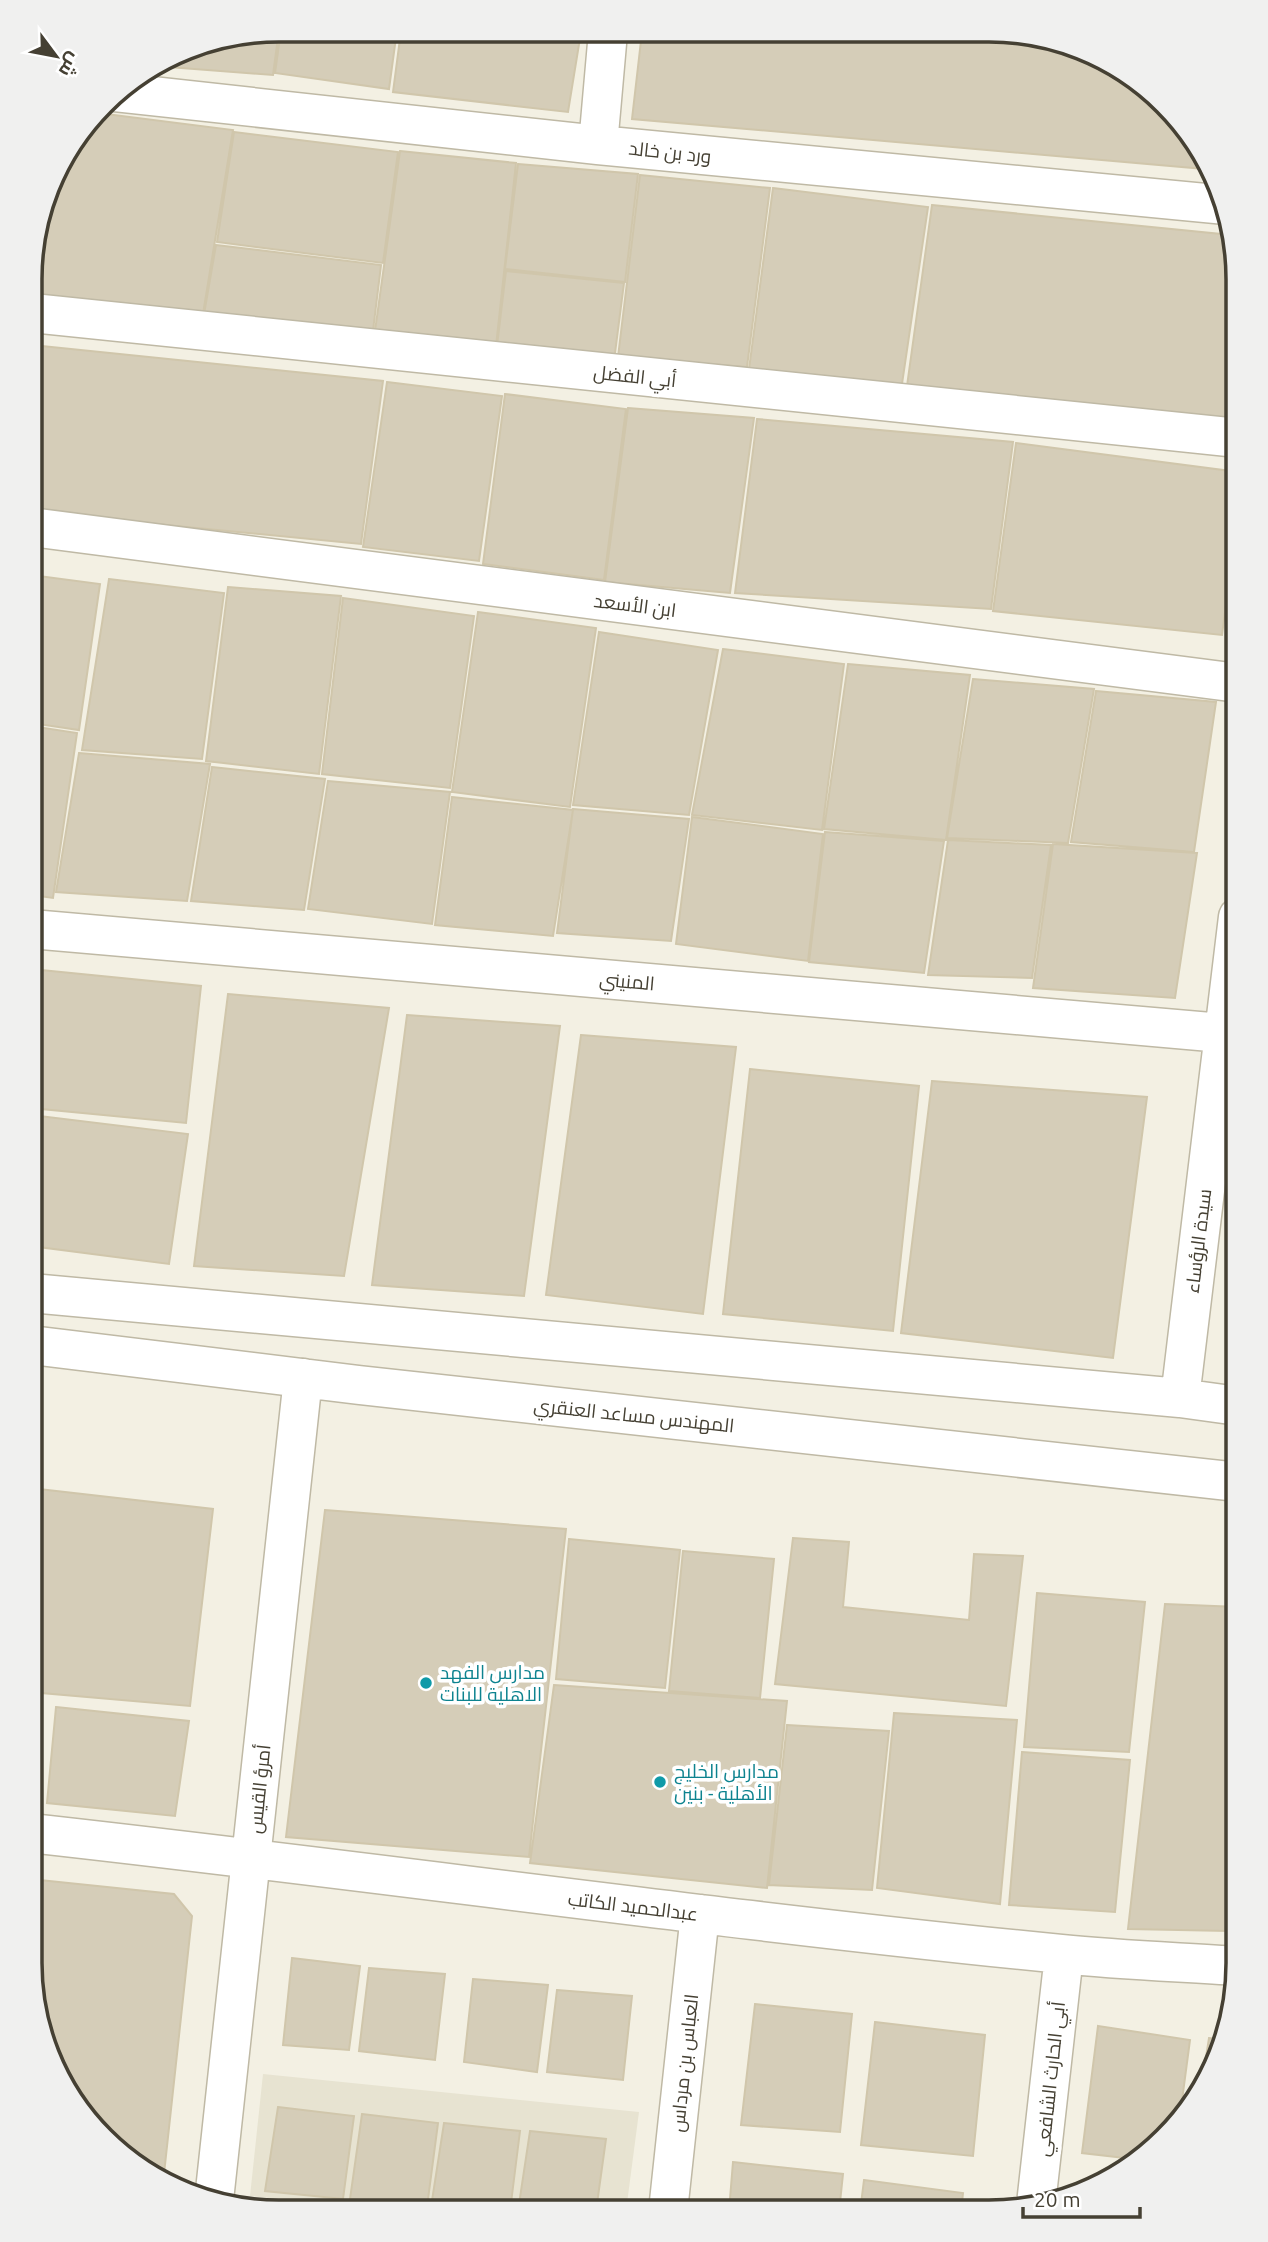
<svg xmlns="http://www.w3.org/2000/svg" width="1268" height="2242" viewBox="0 0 1268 2242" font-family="Ubuntu,Cairo,sans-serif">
  <rect width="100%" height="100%" fill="#f3f0e3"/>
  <path fill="#e7e3d1" d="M263,2074L639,2112L626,2211H397L250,2196Z"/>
  <path fill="#d5cdb8" stroke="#d0c6ab" stroke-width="2" d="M279,30L273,75L155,66L184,49Z
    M281,30H397L389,89L275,73Z
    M401,31L581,32L568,112L393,92Z
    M642,32L1037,34L1153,91L1205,169L632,119Z
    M98,113L233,130L203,314L32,295V247L56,168Z
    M234,132L398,152L383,263L217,242Z
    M400,151L516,163L496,346L374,338Z
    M518,164L638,174L625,282L505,269Z
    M640,175L770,188L747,367L618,357Z
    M773,188L928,207L902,384L749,369Z
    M932,205L1231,235L1238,279V422L907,386Z
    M216,245L381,265L372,339L203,320Z
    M506,271L624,283L614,361L497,346Z
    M32,345L383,381L361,544L32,512Z
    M387,382L502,396L479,561L363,547Z
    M505,394L626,409L604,580L483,564Z
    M628,408L754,418L730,593L605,582Z
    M757,419L1013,442L991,609L735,593Z
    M1016,443L1238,472V515L1222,635L993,611Z
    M31,575L100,584L79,730L31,723Z
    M109,579L224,593L202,759L82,750Z
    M228,587L341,596L319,774L206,761Z
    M343,598L474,616L450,788L322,774Z
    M478,612L596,628L570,807L452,792Z
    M599,632L718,650L689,815L573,805Z
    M723,649L844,664L822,830L692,815Z
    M848,664L970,675L946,840L824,829Z
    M973,679L1094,689L1068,843L947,838Z
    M1096,691L1216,702L1194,852L1071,842Z
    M31,726L77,733L53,898L31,895Z
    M79,753L210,764L187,901L56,892Z
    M212,767L325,779L304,910L191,901Z
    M328,781L450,792L432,924L308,909Z
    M452,797L573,810L553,936L435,925Z
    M573,809L689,819L671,941L557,933Z
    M692,817L823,834L808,961L676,944Z
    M825,832L944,841L924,973L809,962Z
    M948,840L1051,845L1032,978L928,975Z
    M1053,844L1197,853L1175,998L1033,988Z
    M31,969L201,986L186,1123L31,1108Z
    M228,994L389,1008L344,1276L194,1266Z
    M407,1015L560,1026L524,1296L372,1285Z
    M581,1035L736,1047L703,1314L546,1295Z
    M750,1069L919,1086L893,1331L723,1314Z
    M932,1081L1147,1097L1113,1358L901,1333Z
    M31,1115L188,1134L169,1264L31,1246Z
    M30,1488L213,1509L190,1706L30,1692Z
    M325,1510L566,1529L529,1857L286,1837Z
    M793,1538L849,1542L843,1607L969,1620L974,1554L1023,1556L1006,1706L775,1684Z
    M569,1539L680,1550L665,1688L556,1679Z
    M683,1551L774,1559L760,1698L669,1691Z
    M1037,1593L1145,1602L1129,1752L1024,1747Z
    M1165,1604L1238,1607V1823L1228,1931L1128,1929Z
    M554,1685L787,1701L767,1888L530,1863Z
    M30,1706H36L30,1751Z
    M56,1707L189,1721L175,1816L47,1803Z
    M894,1713L1017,1720L1000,1904L877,1888Z
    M787,1725L889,1731L872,1890L769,1885Z
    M1022,1752L1130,1760L1115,1912L1009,1905Z
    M30,1879L174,1894L192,1916L163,2183L115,2151L43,2044L30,1963Z
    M292,1958L360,1966L349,2050L283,2045Z
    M369,1968L445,1974L435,2060L359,2051Z
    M473,1979L548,1985L537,2072L464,2062Z
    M557,1990L632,1996L623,2080L547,2072Z
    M755,2004L852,2014L840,2132L741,2125Z
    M875,2022L985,2035L973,2156L861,2145Z
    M1098,2026L1190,2040L1179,2123L1142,2160L1082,2153Z
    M1209,2038L1224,2040L1219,2058L1201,2089Z
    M278,2107L354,2116L343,2199L265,2191Z
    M362,2114L438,2123L427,2207L350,2199Z
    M444,2123L520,2131L510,2211H471L431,2207Z
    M530,2131L606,2139L596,2211H518Z
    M733,2162L843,2174L839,2212L729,2211Z
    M864,2180L963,2193L961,2212H860Z"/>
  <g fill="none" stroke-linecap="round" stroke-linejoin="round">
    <defs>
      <path id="minor" d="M115,92L598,145L1226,205
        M598,145L608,32
        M32,313L1238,438
        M31,527L1238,683
        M31,929L1222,1033
        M31,1293L1180,1398L1238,1406
        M31,1345L359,1385L1238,1482
        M1180,1398L1238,917
        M30,1833C374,1871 717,1920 1061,1954C1120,1960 1179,1962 1238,1966
        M214,2200L303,1378
        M1036,2204L1064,1955
        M668,2211L700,1914"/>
    </defs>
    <use href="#minor" stroke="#bfb9a5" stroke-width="41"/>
    <use href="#minor" stroke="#fff" stroke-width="38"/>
  </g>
  <g fill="#0f9aa8" stroke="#fff" stroke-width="2.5">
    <circle cx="426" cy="1683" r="7"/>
    <circle cx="660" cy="1782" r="7"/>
  </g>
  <g text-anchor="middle" stroke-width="7" stroke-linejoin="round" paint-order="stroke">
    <g font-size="19" fill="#454033" stroke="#fff">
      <text transform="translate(670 152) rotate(6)" y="7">ورد بن خالد</text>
      <text transform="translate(635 376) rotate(6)" y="7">أبي الفضل</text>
      <text transform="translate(635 605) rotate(7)" y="7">ابن الأسعد</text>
      <text transform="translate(627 981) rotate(5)" y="7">المنيني</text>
      <text transform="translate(1198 1241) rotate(-83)" y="7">سيدة الرؤساء</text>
      <text transform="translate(634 1415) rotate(6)" y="7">المهندس مساعد العنقري</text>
      <text transform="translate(259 1789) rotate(-84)" y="7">أمرؤ القيس</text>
      <text transform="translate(633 1906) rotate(7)" y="7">عبدالحميد الكاتب</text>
      <text transform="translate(684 2063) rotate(-84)" y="7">العباس بن مرداس</text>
      <text transform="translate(1050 2079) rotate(-84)" y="7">أبي الحارث الشافعي</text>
    </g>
    <g font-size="19" fill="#0d838f" stroke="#fff" text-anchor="start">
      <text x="440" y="1679">مدارس الفهد<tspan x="440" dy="22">الاهلية للبنات</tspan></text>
      <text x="674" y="1778">مدارس الخليج<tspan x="674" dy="22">الأهلية - بنين</tspan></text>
    </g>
  </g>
  <path d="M0 0H1268V2242H0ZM279 42H989A237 237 0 0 1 1226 279V1963A237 237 0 0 1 989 2200H279A237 237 0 0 1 42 1963V279A237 237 0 0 1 279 42Z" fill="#f0f0ef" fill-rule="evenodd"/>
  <path fill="none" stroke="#454033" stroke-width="3.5" d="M279 42H989A237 237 0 0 1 1226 279V1963A237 237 0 0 1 989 2200H279A237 237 0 0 1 42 1963V279A237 237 0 0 1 279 42Z"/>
  <g transform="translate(56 56) rotate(122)" stroke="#ffffff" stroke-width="5" paint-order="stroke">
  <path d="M0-5L12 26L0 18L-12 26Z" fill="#454033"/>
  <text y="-10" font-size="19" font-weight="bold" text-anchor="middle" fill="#454033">ش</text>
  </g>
  <path d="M1023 2207v10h117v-10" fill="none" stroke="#454033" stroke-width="3.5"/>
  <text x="1034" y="2207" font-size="21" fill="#454033" stroke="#ffffff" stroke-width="5" paint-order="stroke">20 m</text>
</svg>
